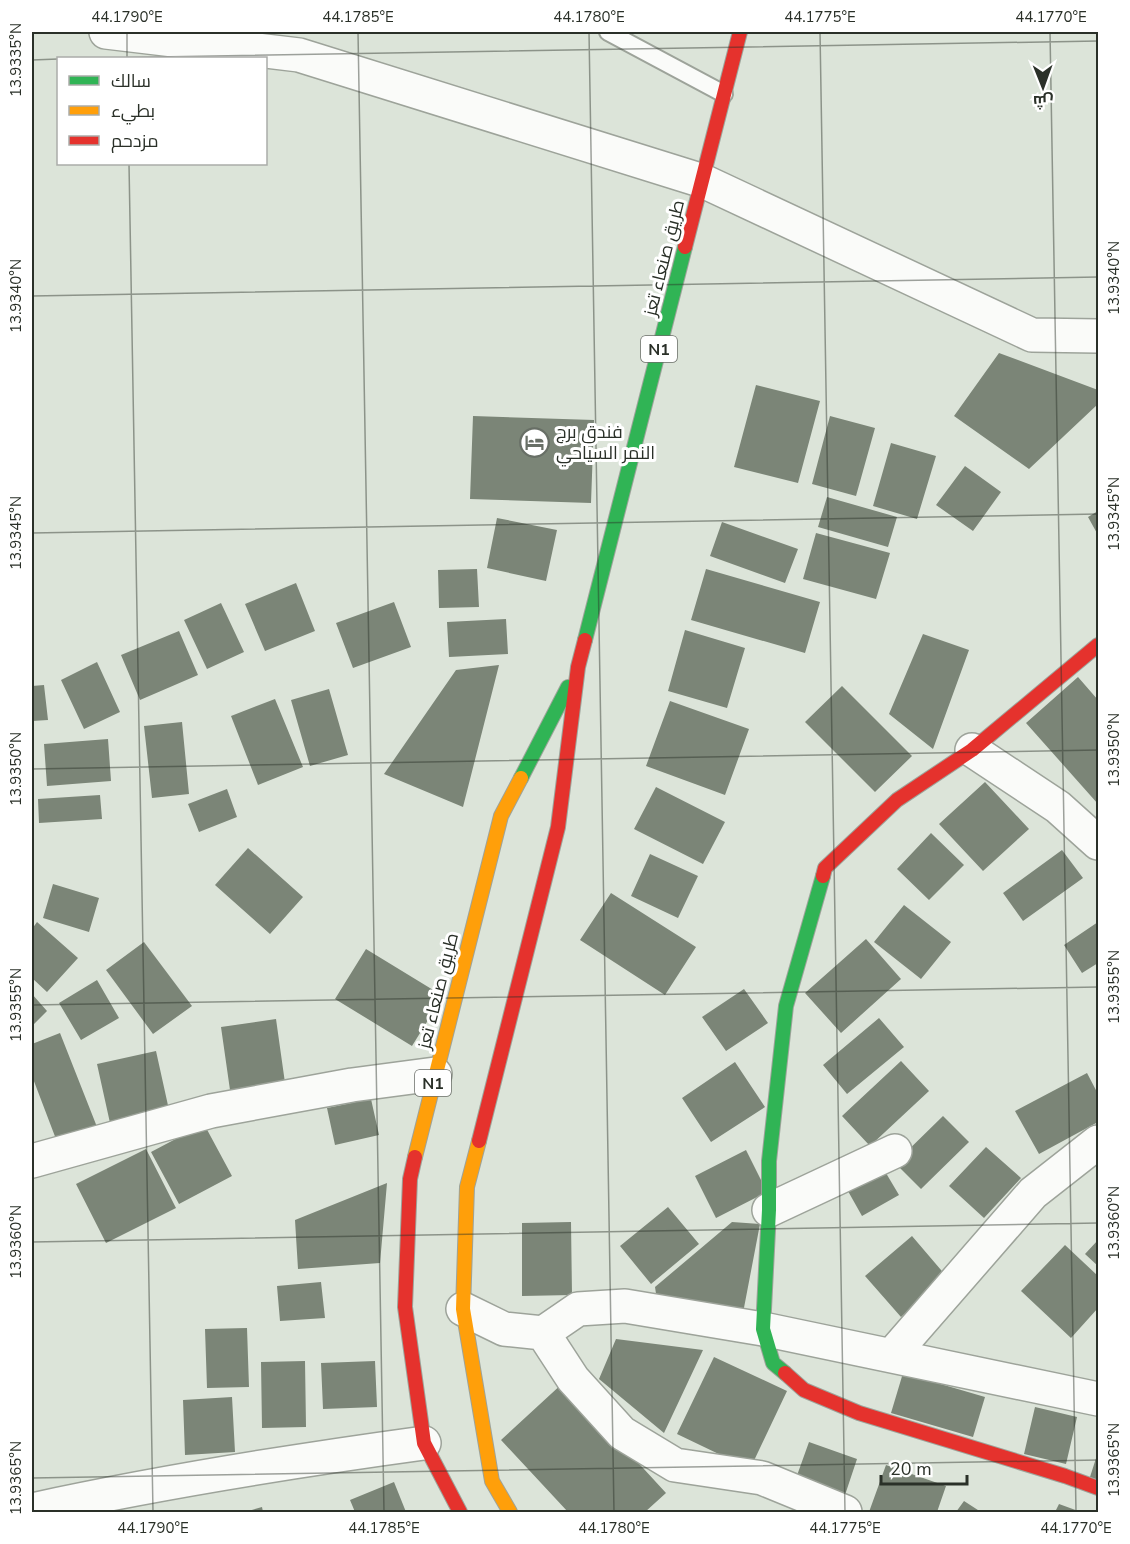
<svg xmlns="http://www.w3.org/2000/svg" width="1130" height="1544" viewBox="0 0 1130 1544" font-family="'Nunito Sans',Cairo,sans-serif">
  <rect width="100%" height="100%" fill="#dce4d9"/>
  <path fill="#7b8577" d="M999,353L1098,390V404L1029,469L954,416Z
    M756,385L820,401L798,483L734,467Z
    M473,416L594,420L591,503L470,499Z
    M830,416L875,428L856,496L812,484Z
    M891,443L936,456L917,519L873,506Z
    M965,466L1001,492L973,531L936,505Z
    M827,497L897,517L888,547L818,527Z
    M1098,511V535L1088,517Z
    M497,518L557,530L546,581L487,568Z
    M722,522L798,549L785,583L710,556Z
    M816,533L890,553L876,599L803,579Z
    M477,569L479,607L439,608L438,570Z
    M706,569L820,602L805,653L691,620Z
    M296,583L315,631L265,651L245,604Z
    M394,602L411,647L353,668L336,623Z
    M221,603L244,652L207,669L184,620Z
    M506,619L508,654L449,657L447,622Z
    M685,630L745,648L727,708L668,691Z
    M179,631L198,675L140,700L121,655Z
    M923,634L969,650L933,749L889,714Z
    M97,662L120,712L84,729L61,680Z
    M499,665L463,807L384,774L456,670Z
    M1078,677L1098,700V804L1026,723Z
    M44,685L48,720L32,721V686Z
    M842,686L912,756L875,792L805,722Z
    M329,689L348,755L310,766L291,700Z
    M275,699L303,767L258,785L231,716Z
    M670,701L749,729L725,795L646,766Z
    M182,722L189,794L152,798L144,726Z
    M108,739L111,781L47,786L44,744Z
    M985,782L1029,829L983,871L939,824Z
    M656,787L725,822L703,864L634,829Z
    M227,789L237,817L199,832L188,804Z
    M100,795L102,819L39,823L38,799Z
    M931,833L964,865L929,900L897,869Z
    M248,848L303,897L270,934L215,885Z
    M1062,850L1083,878L1023,921L1003,893Z
    M650,854L698,876L678,918L631,896Z
    M53,884L99,898L89,932L43,918Z
    M611,893L696,947L665,995L580,940Z
    M904,905L951,942L921,979L874,942Z
    M37,922L78,958L47,992L32,978V929Z
    M1098,922V963L1082,973L1064,945Z
    M866,939L901,979L841,1033L805,993Z
    M144,942L192,1006L153,1034L106,970Z
    M366,949L443,996L412,1046L335,999Z
    M97,980L119,1018L81,1040L59,1003Z
    M744,989L768,1023L726,1051L702,1017Z
    M32,994L47,1011L32,1026Z
    M879,1018L904,1047L847,1094L823,1065Z
    M276,1019L286,1090L231,1097L221,1027Z
    M60,1033L99,1132L59,1147L32,1076V1044Z
    M156,1051L171,1119L112,1132L97,1064Z
    M901,1061L929,1091L870,1146L842,1116Z
    M735,1062L765,1107L711,1142L682,1098Z
    M1087,1073L1098,1094V1122L1039,1154L1015,1111Z
    M371,1099L379,1135L335,1145L327,1108Z
    M943,1116L969,1142L921,1189L895,1163Z
    M204,1124L232,1176L179,1204L151,1152Z
    M986,1147L1021,1178L984,1218L949,1186Z
    M146,1149L176,1208L106,1243L76,1184Z
    M746,1150L767,1192L716,1218L695,1176Z
    M880,1163L899,1195L862,1216L844,1184Z
    M387,1183L380,1263L298,1269L295,1220Z
    M668,1207L699,1244L651,1284L620,1246Z
    M571,1222L572,1295L522,1296V1223Z
    M732,1222L760,1224L743,1313L658,1307L655,1287Z
    M912,1236L947,1277L901,1317L865,1276Z
    M1098,1240V1266L1085,1254Z
    M1065,1245L1098,1276V1308L1071,1338L1021,1291Z
    M321,1282L325,1318L280,1321L277,1286Z
    M247,1328L249,1387L207,1388L205,1329Z
    M616,1339L703,1350L664,1433L599,1379Z
    M714,1357L787,1391L750,1469L677,1434Z
    M305,1361L306,1427L262,1428L261,1362Z
    M375,1361L377,1407L323,1409L321,1363Z
    M903,1373L985,1397L973,1437L891,1413Z
    M564,1382L666,1493L645,1512H568L501,1440Z
    M232,1397L235,1452L185,1455L183,1400Z
    M1035,1407L1077,1417L1066,1464L1024,1454Z
    M809,1442L857,1459L844,1498L795,1481Z
    M1098,1452V1480L1090,1477Z
    M886,1465L946,1486L937,1512H869Z
    M394,1482L406,1512H355L350,1500Z
    M964,1501L981,1512H956Z
    M1059,1504L1081,1512H1055Z
    M262,1507L263,1512H245Z"/>
  <g fill="none" stroke-linecap="round" stroke-linejoin="round">
    <defs>
      <path id="lane" d="M608,32L724,94"/>
      <path id="street" d="M106,32L299,55L703,181L1032,335L1098,336
        M972,750L1058,807L1098,843
        M32,1161L211,1111L352,1085L435,1074
        M769,1210L895,1151
        M463,1309L504,1329L543,1333L578,1309L625,1306L763,1329L1098,1399
        M543,1333L573,1379L622,1433L675,1465L762,1478L845,1512
        M892,1355L1033,1193L1098,1142
        M32,1510C161,1482 292,1461 424,1443"/>
      <path id="fast" d="M585,640L685,247
        M521,778L568,687
        M785,1373L773,1363L763,1329L769,1210V1161L786,1006L823,876"/>
      <path id="slow" d="M479,1141L467,1187L463,1309L492,1481L510,1512
        M415,1157L501,816L521,778"/>
      <path id="jam" d="M685,247L740,32
        M823,876L825,868L897,800L972,750L1098,645
        M479,1141L558,827L578,667L585,640
        M415,1157L410,1179L405,1307L424,1443L460,1512
        M785,1373L804,1390L859,1413L1065,1476L1098,1488"/>
    </defs>
    <use href="#lane" stroke="#9da39a" stroke-width="20"/>
    <use href="#street" stroke="#9da39a" stroke-width="36"/>
    <use href="#fast" stroke="#9da39a" stroke-width="16"/>
    <use href="#slow" stroke="#9da39a" stroke-width="16"/>
    <use href="#jam" stroke="#9da39a" stroke-width="16"/>
    <use href="#lane" stroke="#fafbf9" stroke-width="16"/>
    <use href="#street" stroke="#fafbf9" stroke-width="33"/>
    <use href="#fast" stroke="#30b455" stroke-width="14"/>
    <use href="#slow" stroke="#ff9f0a" stroke-width="14"/>
    <use href="#jam" stroke="#e5322d" stroke-width="14"/>
  </g>
  <path fill="none" stroke="#2a3028" stroke-width="1.5" stroke-opacity="0.45" d="M127,32V58M358,32L384,1512M589,32L614,1512M820,32L845,1512M1050,32L1076,1512M99,58L1098,41M32,60L58,59M129,164L153,1512M32,296L1098,277M32,533L1098,514M32,769L1098,750M32,1005L1098,987M32,1242L1098,1223M32,1478L1098,1460"/>
  <defs>
    <symbol id="hotel-ring" viewBox="-11 -11 22 22"><circle r="9.5" fill="#fff" stroke="#686f66" stroke-width="1.5"/><path d="M-6-4.5h1.5V1H6V5H4.5V3h-9V5H-6ZM-4 0a1.8 1.8 0 1 1 3.6 0ZM.5 0V-2.5h3Q6-2.5 6 0Z" fill="#686f66"/></symbol>
  </defs>
  <g fill-rule="evenodd">
    <use href="#hotel-ring" x="518" y="426" width="33" height="33"/>
  </g>
  <g text-anchor="middle" stroke-width="6" stroke-linejoin="round" paint-order="stroke">
    <g fill="#fff" stroke="#6a6e68" stroke-width="1.5">
      <rect x="641" y="336" width="36" height="26" rx="4.5"/>
      <rect x="415" y="1070" width="36" height="26" rx="4.5"/>
    </g>
    <g font-size="16" font-weight="bold" fill="#2a3028">
      <text x="659" y="355">N1</text>
      <text x="433" y="1089">N1</text>
    </g>
    <g font-size="18" fill="#2a3028" stroke="#fff">
      <text transform="translate(664 258) rotate(-76)" y="6">طريق صنعاء تعز</text>
      <text transform="translate(438 991) rotate(-76)" y="6">طريق صنعاء تعز</text>
    </g>
    <g font-size="18" fill="#2a3028" stroke="#fff" text-anchor="start">
      <text x="556" y="438">فندق برج<tspan x="556" dy="21">النمر السياحي</tspan></text>
    </g>
  </g>
  <rect width="1130" height="1544" fill="none" stroke="#ffffff" stroke-width="66"/>
  <rect x="57" y="57" width="210" height="108" fill="#ffffff" stroke="#aaaca9" stroke-width="1.5"/>
  <rect x="69" y="76" width="30" height="9" fill="#30b455" stroke="#aaaca9" stroke-width="1.5"/>
  <text x="111" y="87" font-size="18" fill="#2a3028">سالك</text>
  <rect x="69" y="106" width="30" height="9" fill="#ff9f0a" stroke="#aaaca9" stroke-width="1.5"/>
  <text x="111" y="117" font-size="18" fill="#2a3028">بطيء</text>
  <rect x="69" y="136" width="30" height="9" fill="#e5322d" stroke="#aaaca9" stroke-width="1.5"/>
  <text x="111" y="147" font-size="18" fill="#2a3028">مزدحم</text>
  <g transform="translate(1043 87) rotate(179)" stroke="#ffffff" stroke-width="4.5" paint-order="stroke">
  <path d="M0-4.5L10 22L0 15L-10 22Z" fill="#2a3028"/>
  <text y="-9" font-size="16" font-weight="bold" text-anchor="middle" fill="#2a3028">ش</text>
  </g>
  <path d="M881 1475v9h86v-9" fill="none" stroke="#2a3028" stroke-width="3"/>
  <text x="890" y="1475" font-size="18" fill="#2a3028" stroke="#ffffff" stroke-width="4.5" paint-order="stroke">20 m</text>
  <rect x="33" y="33" width="1064" height="1478" fill="none" stroke="#2a3028" stroke-width="2"/>
  <g font-size="15" text-anchor="middle" fill="#2a3028">
    <text x="127" y="22">44.1790°E</text>
    <text x="358" y="22">44.1785°E</text>
    <text x="589" y="22">44.1780°E</text>
    <text x="820" y="22">44.1775°E</text>
    <text x="1051" y="22">44.1770°E</text>
    <text transform="translate(16 60) rotate(-90)" y="5">13.9335°N</text>
    <text transform="translate(1114 278) rotate(-90)" y="5">13.9340°N</text>
    <text transform="translate(16 296) rotate(-90)" y="5">13.9340°N</text>
    <text transform="translate(1114 514) rotate(-90)" y="5">13.9345°N</text>
    <text transform="translate(16 533) rotate(-90)" y="5">13.9345°N</text>
    <text transform="translate(1114 750) rotate(-90)" y="5">13.9350°N</text>
    <text transform="translate(16 769) rotate(-90)" y="5">13.9350°N</text>
    <text transform="translate(1114 987) rotate(-90)" y="5">13.9355°N</text>
    <text transform="translate(16 1005) rotate(-90)" y="5">13.9355°N</text>
    <text transform="translate(1114 1223) rotate(-90)" y="5">13.9360°N</text>
    <text transform="translate(16 1242) rotate(-90)" y="5">13.9360°N</text>
    <text transform="translate(1114 1460) rotate(-90)" y="5">13.9365°N</text>
    <text transform="translate(16 1478) rotate(-90)" y="5">13.9365°N</text>
    <text x="153" y="1533">44.1790°E</text>
    <text x="384" y="1533">44.1785°E</text>
    <text x="614" y="1533">44.1780°E</text>
    <text x="845" y="1533">44.1775°E</text>
    <text x="1076" y="1533">44.1770°E</text>
  </g>
</svg>
